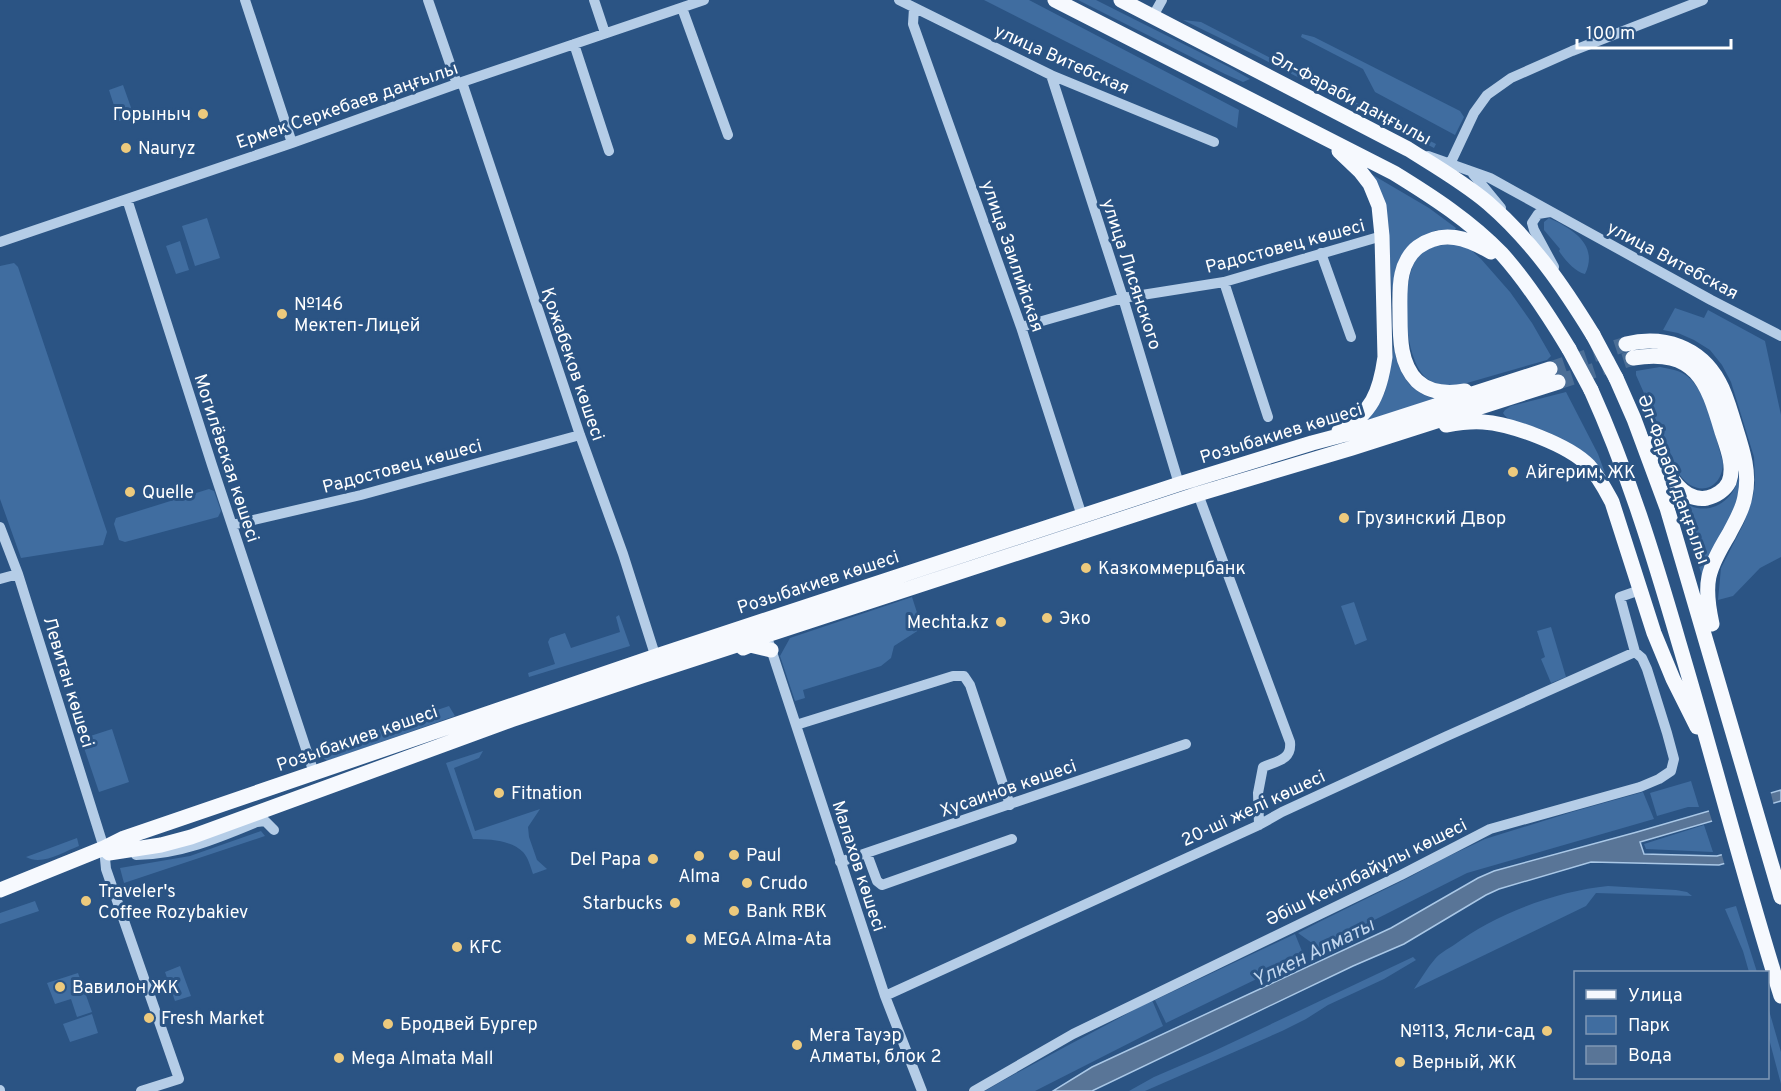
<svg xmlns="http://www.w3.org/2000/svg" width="1781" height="1091" viewBox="0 0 1781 1091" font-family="Overpass,sans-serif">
  <rect width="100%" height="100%" fill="#2b5484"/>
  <path fill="#406da0" d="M984,0H1029L1239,110L1237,128Z
    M1078,0H1096L1229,67L1250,79L1243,82L1225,74Z
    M1183,20L1201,22L1436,144L1434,148L1255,55Z
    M1302,34L1314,37L1460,111L1464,117L1455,135L1375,92L1363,69L1301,37Z
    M123,85L134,116L119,121L109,90Z
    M1366,171L1429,208L1456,228L1455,230H1437L1429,233L1395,272L1392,295L1388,221Z
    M207,218L220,258L195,266L182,226Z
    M1549,218C1573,229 1599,245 1585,274C1575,272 1565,260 1559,251L1560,249L1544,230V222Z
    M180,241L189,270L176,274L166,246Z
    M1455,244L1470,249L1481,259L1510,292L1532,323L1551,356L1547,360L1460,385C1449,386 1438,386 1429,380C1402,363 1399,276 1420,254C1430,245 1442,245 1455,244Z
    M14,263L18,267L107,532L103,545L21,558L0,499V266Z
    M1675,308L1704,318L1708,310L1765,341L1781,415V557L1760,568L1733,596L1718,600L1721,568L1744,523L1753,497L1755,483L1754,457L1731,382L1722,365L1710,350L1694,340L1678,333L1663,330Z
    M1394,347C1398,372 1409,393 1436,399L1358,426L1379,404L1385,392Z
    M1660,367C1670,369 1679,370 1687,376C1708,392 1715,437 1723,462C1723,490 1696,498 1680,475L1636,375V371Z
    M1566,392L1598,454L1605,473C1586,452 1567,439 1540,429C1529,425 1509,424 1503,413L1505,410L1511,406Z
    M1740,472C1742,507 1717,545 1702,576L1678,498C1704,521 1735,504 1740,472Z
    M209,489L214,491L221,511L218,517L125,542L119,540L114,524L116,518Z
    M912,597L922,628L894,646L891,658L881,666L803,690L805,698L795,701L780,656L790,638Z
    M1354,602L1367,640L1355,645L1341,606Z
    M619,615L630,646L529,677L528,673L555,664L548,642L550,638L565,633L571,648L620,632L616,617Z
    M1551,627L1566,677L1551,683L1541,659L1545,657L1537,631Z
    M449,706L455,716L327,761L316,751Z
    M112,729L129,782L99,792L81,739Z
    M483,751L479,758L454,768L475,831L540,809L528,827L529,837L537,860L547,869L533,874C531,868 528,857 523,852C511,840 489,839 473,839L446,763Z
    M1691,781L1699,807H1688L1657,816L1650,793Z
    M1643,792L1654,819L1467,873L1319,948L1298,933L1319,922L1408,878L1445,858L1485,839L1572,812Z
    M1704,825L1713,852L1646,849L1644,844Z
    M261,831L265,836L124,883L120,868L190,856Z
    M77,838L79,846C63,852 42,866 26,857Z
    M1608,886L1676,890L1687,892L1692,896L1596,893L1586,906L1414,989C1421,979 1427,968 1435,959C1440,953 1448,949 1454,945C1495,914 1557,891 1608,886Z
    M35,901L39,911L0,924V913Z
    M1736,906L1757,972H1749L1743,951L1725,909Z
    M1295,934L1304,956L1166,1023L1155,1000Z
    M1413,957L1416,960L1384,979L1328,1005L1306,1019L1282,1031L1145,1091H1129L1154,1077L1212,1052Z
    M180,966L191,996L175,1001L165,972Z
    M78,973L92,1012L77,1017L71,999L55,1004L47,983Z
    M1152,1000L1163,1026L1035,1091H985C1040,1059 1097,1031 1152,1000Z
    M1768,1007L1781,1052V1084L1768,1035Z
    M92,1014L98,1033L70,1042L63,1024Z"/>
  <path fill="#597597" stroke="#aac8e7" stroke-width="1.5" d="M1781,790V801L1640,842L1644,854L1717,856L1781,839V848L1719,865L1591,862L1499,889L1486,895L1404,944L1353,966L1092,1091H1053L1092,1067L1391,928L1478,878L1494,871L1637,832Z"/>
  <path fill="#2b5484" d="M1770,790L1774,806L1713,824L1708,808Z
    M1781,836V851L1725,866L1721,852Z"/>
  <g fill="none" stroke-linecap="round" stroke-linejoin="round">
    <path stroke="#4b6e96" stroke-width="15" stroke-dasharray="15 8" stroke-linecap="butt" d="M1550,369L1626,344
      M1558,382L1633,358"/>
    <path stroke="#b5cde7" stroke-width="10" d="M245,0L292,143
      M428,0L457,84
      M594,0L605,33
      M899,0L1051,75L1214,142
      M682,8L728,135
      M914,8L913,24L1021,327L1082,516
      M1153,16L1162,0
      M574,44L609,151
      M1051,75L1123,298L1179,484
      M462,82L580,435L623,554L657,661
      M1428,156L1490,178L1711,300L1781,336
      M1450,164L1474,113L1487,95L1511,78L1572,51L1703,0
      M1473,174L1501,208
      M127,199L212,465L314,773
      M1550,212L1538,214L1532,223L1534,230L1554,267
      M0,242L292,143L462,82L704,0
      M1321,253L1351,337
      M1224,282L1268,417
      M1021,327L1123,298L1224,282L1382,236
      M1198,494L1290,742C1292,760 1277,761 1263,767L1258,793L1259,825
      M232,525L361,495L580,435
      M0,527L18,574L104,848L106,869L179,1079L141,1091
      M0,579L18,574
      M769,643L885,996L922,1091
      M796,725L953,676H964L970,685L1010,805
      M867,854L877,881L882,885L1012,839
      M136,855C178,855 219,838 257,822L265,821L274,830
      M840,862L1186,744
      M885,996L1259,825L1282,812L1447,736L1635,652
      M0,1090V1091
      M974,1091L1073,1034L1401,875L1490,829L1640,787L1659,779L1671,771L1674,759L1667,733L1647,669L1642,658L1635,652L1620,597L1640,590"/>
    <path stroke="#f6f9fe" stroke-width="15" d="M1055,0L1394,173C1433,197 1470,221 1502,254C1528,283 1549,316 1569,349
      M1121,0L1408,149C1435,166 1463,182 1488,203C1532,241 1563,286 1593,335
      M1626,344C1664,335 1700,347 1719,382C1727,396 1731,414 1736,429C1743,451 1750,473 1745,496C1743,510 1735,522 1729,534C1707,570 1703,583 1712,624
      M1633,358C1696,348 1707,381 1722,432C1727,447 1735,466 1729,482C1725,490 1716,496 1707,498C1678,503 1664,464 1652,443
      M1616,378L1634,419L1667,508L1781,897
      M1591,390C1628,472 1654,557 1679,643C1714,760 1744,879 1781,996
      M1465,391C1448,394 1430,393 1417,381C1400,364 1400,338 1400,315C1400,302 1399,287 1402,274C1404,264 1410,253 1418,247C1443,229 1467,238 1491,252
      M1446,425C1457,423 1470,421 1483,422C1512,424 1569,445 1589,466C1599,477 1605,489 1612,502L1654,633L1673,679L1697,727
      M1339,431C1372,414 1380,392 1385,357L1382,236L1379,206L1370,184L1360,171L1339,151
      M743,648L750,645L771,650
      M104,848L109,853L161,845L191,837L511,720L642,676L1198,494L1352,448L1558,382
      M0,890L104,848L124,838L656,656L1179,484L1312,443L1361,430L1550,369"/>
    <path stroke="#f6f9fe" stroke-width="15" d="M1593,335L1616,378
      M1569,349L1591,390"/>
  </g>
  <g fill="#edca7d" stroke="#2b5484" stroke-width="2">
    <circle cx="203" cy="114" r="6"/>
    <circle cx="126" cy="148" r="6"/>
    <circle cx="282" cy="314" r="6"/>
    <circle cx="1513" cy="472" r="6"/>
    <circle cx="130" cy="492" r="6"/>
    <circle cx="1344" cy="518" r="6"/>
    <circle cx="1086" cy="568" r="6"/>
    <circle cx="1047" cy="618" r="6"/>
    <circle cx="1001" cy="622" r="6"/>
    <circle cx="499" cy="793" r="6"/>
    <circle cx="734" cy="855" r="6"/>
    <circle cx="699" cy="856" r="6"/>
    <circle cx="653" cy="859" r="6"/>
    <circle cx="747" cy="883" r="6"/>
    <circle cx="86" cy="901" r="6"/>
    <circle cx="675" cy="903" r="6"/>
    <circle cx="734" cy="911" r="6"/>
    <circle cx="691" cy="939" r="6"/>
    <circle cx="457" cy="947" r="6"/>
    <circle cx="60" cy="987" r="6"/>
    <circle cx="149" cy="1018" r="6"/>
    <circle cx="388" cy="1024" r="6"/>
    <circle cx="1547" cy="1031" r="6"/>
    <circle cx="797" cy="1045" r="6"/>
    <circle cx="339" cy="1058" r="6"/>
    <circle cx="1400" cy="1062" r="6"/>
  </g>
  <g text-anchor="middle" stroke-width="6" stroke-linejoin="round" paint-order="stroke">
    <g font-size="18" fill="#fff" stroke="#2b5484">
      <text transform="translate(1062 59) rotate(24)" y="6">улица Витебская</text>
      <text transform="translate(1351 98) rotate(28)" y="6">Әл-Фараби даңғылы</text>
      <text transform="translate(347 105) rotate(-19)" y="6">Ермек Серкебаев даңғылы</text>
      <text transform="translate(1285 246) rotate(-15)" y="6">Радостовец көшесі</text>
      <text transform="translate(1013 256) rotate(71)" y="6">улица Заилийская</text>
      <text transform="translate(1673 260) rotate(28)" y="6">улица Витебская</text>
      <text transform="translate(1132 274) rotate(72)" y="6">улица Лисянского</text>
      <text transform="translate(573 364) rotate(71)" y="6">Қожабеков көшесі</text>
      <text transform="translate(1281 433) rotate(-17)" y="6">Розыбакиев көшесі</text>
      <text transform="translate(227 458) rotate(72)" y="6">Могилёвская көшесі</text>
      <text transform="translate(402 466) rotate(-15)" y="6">Радостовец көшесі</text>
      <text transform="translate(1674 479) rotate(70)" y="6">Әл-Фараби даңғылы</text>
      <text transform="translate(818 582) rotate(-18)" y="6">Розыбакиев көшесі</text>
      <text transform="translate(69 682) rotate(73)" y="6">Левитан көшесі</text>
      <text transform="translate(357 738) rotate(-19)" y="6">Розыбакиев көшесі</text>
      <text transform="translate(1008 788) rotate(-19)" y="6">Хусаинов көшесі</text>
      <text transform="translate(1253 808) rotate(-25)" y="6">20-ші желі көшесі</text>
      <text transform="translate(859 866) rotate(72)" y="6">Малахов көшесі</text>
      <text transform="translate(1366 872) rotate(-26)" y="6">Әбіш Кекілбайұлы көшесі</text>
    </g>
    <g font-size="18" fill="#fff" stroke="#2b5484" text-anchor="start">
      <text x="191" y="120" text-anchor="end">Горыныч</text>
      <text x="138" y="154">Nauryz</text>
      <text x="294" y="310">№146<tspan x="294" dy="21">Мектеп-Лицей</tspan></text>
      <text x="1525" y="478">Айгерим, ЖК</text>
      <text x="142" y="498">Quelle</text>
      <text x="1356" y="524">Грузинский Двор</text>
      <text x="1098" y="574">Казкоммерцбанк</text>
      <text x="1059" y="624">Эко</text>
      <text x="989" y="628" text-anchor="end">Mechta.kz</text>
      <text x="511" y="799">Fitnation</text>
      <text x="746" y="861">Paul</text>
      <text x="641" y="865" text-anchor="end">Del Papa</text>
      <text x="699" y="882" text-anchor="middle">Alma</text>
      <text x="759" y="889">Crudo</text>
      <text x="98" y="897">Traveler's<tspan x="98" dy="21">Coffee Rozybakiev</tspan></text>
      <text x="663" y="909" text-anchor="end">Starbucks</text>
      <text x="746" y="917">Bank RBK</text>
      <text x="703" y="945">MEGA Alma-Ata</text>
      <text x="469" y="953">KFC</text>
      <text x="72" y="993">Вавилон ЖК</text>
      <text x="161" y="1024">Fresh Market</text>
      <text x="400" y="1030">Бродвей Бургер</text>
      <text x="1535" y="1037" text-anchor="end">№113, Ясли-сад</text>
      <text x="809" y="1041">Мега Тауэр<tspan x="809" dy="21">Алматы, блок 2</tspan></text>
      <text x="351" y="1064">Mega Almata Mall</text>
      <text x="1412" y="1068">Верный, ЖК</text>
    </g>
    <g font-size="20" font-style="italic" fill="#c1d6ee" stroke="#2b5484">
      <text transform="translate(1313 952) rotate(-26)" y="7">Үлкен Алматы</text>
    </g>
  </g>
  <rect x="1574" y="971" width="195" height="108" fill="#2b5484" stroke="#8098b5" stroke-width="1.5"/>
  <rect x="1586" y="990" width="30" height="9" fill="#f6f9fe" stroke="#8098b5" stroke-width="1.5"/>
  <text x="1628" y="1001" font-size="18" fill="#ffffff">Улица</text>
  <rect x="1586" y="1016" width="30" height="18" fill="#406da0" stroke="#8098b5" stroke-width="1.5"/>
  <text x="1628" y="1031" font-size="18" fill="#ffffff">Парк</text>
  <rect x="1586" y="1046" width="30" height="18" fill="#597597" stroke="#8098b5" stroke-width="1.5"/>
  <text x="1628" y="1061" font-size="18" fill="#ffffff">Вода</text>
  <path d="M1577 39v9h154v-9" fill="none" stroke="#ffffff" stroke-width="3"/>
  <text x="1586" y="39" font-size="18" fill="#ffffff" stroke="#2b5484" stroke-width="4.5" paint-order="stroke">100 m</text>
</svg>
